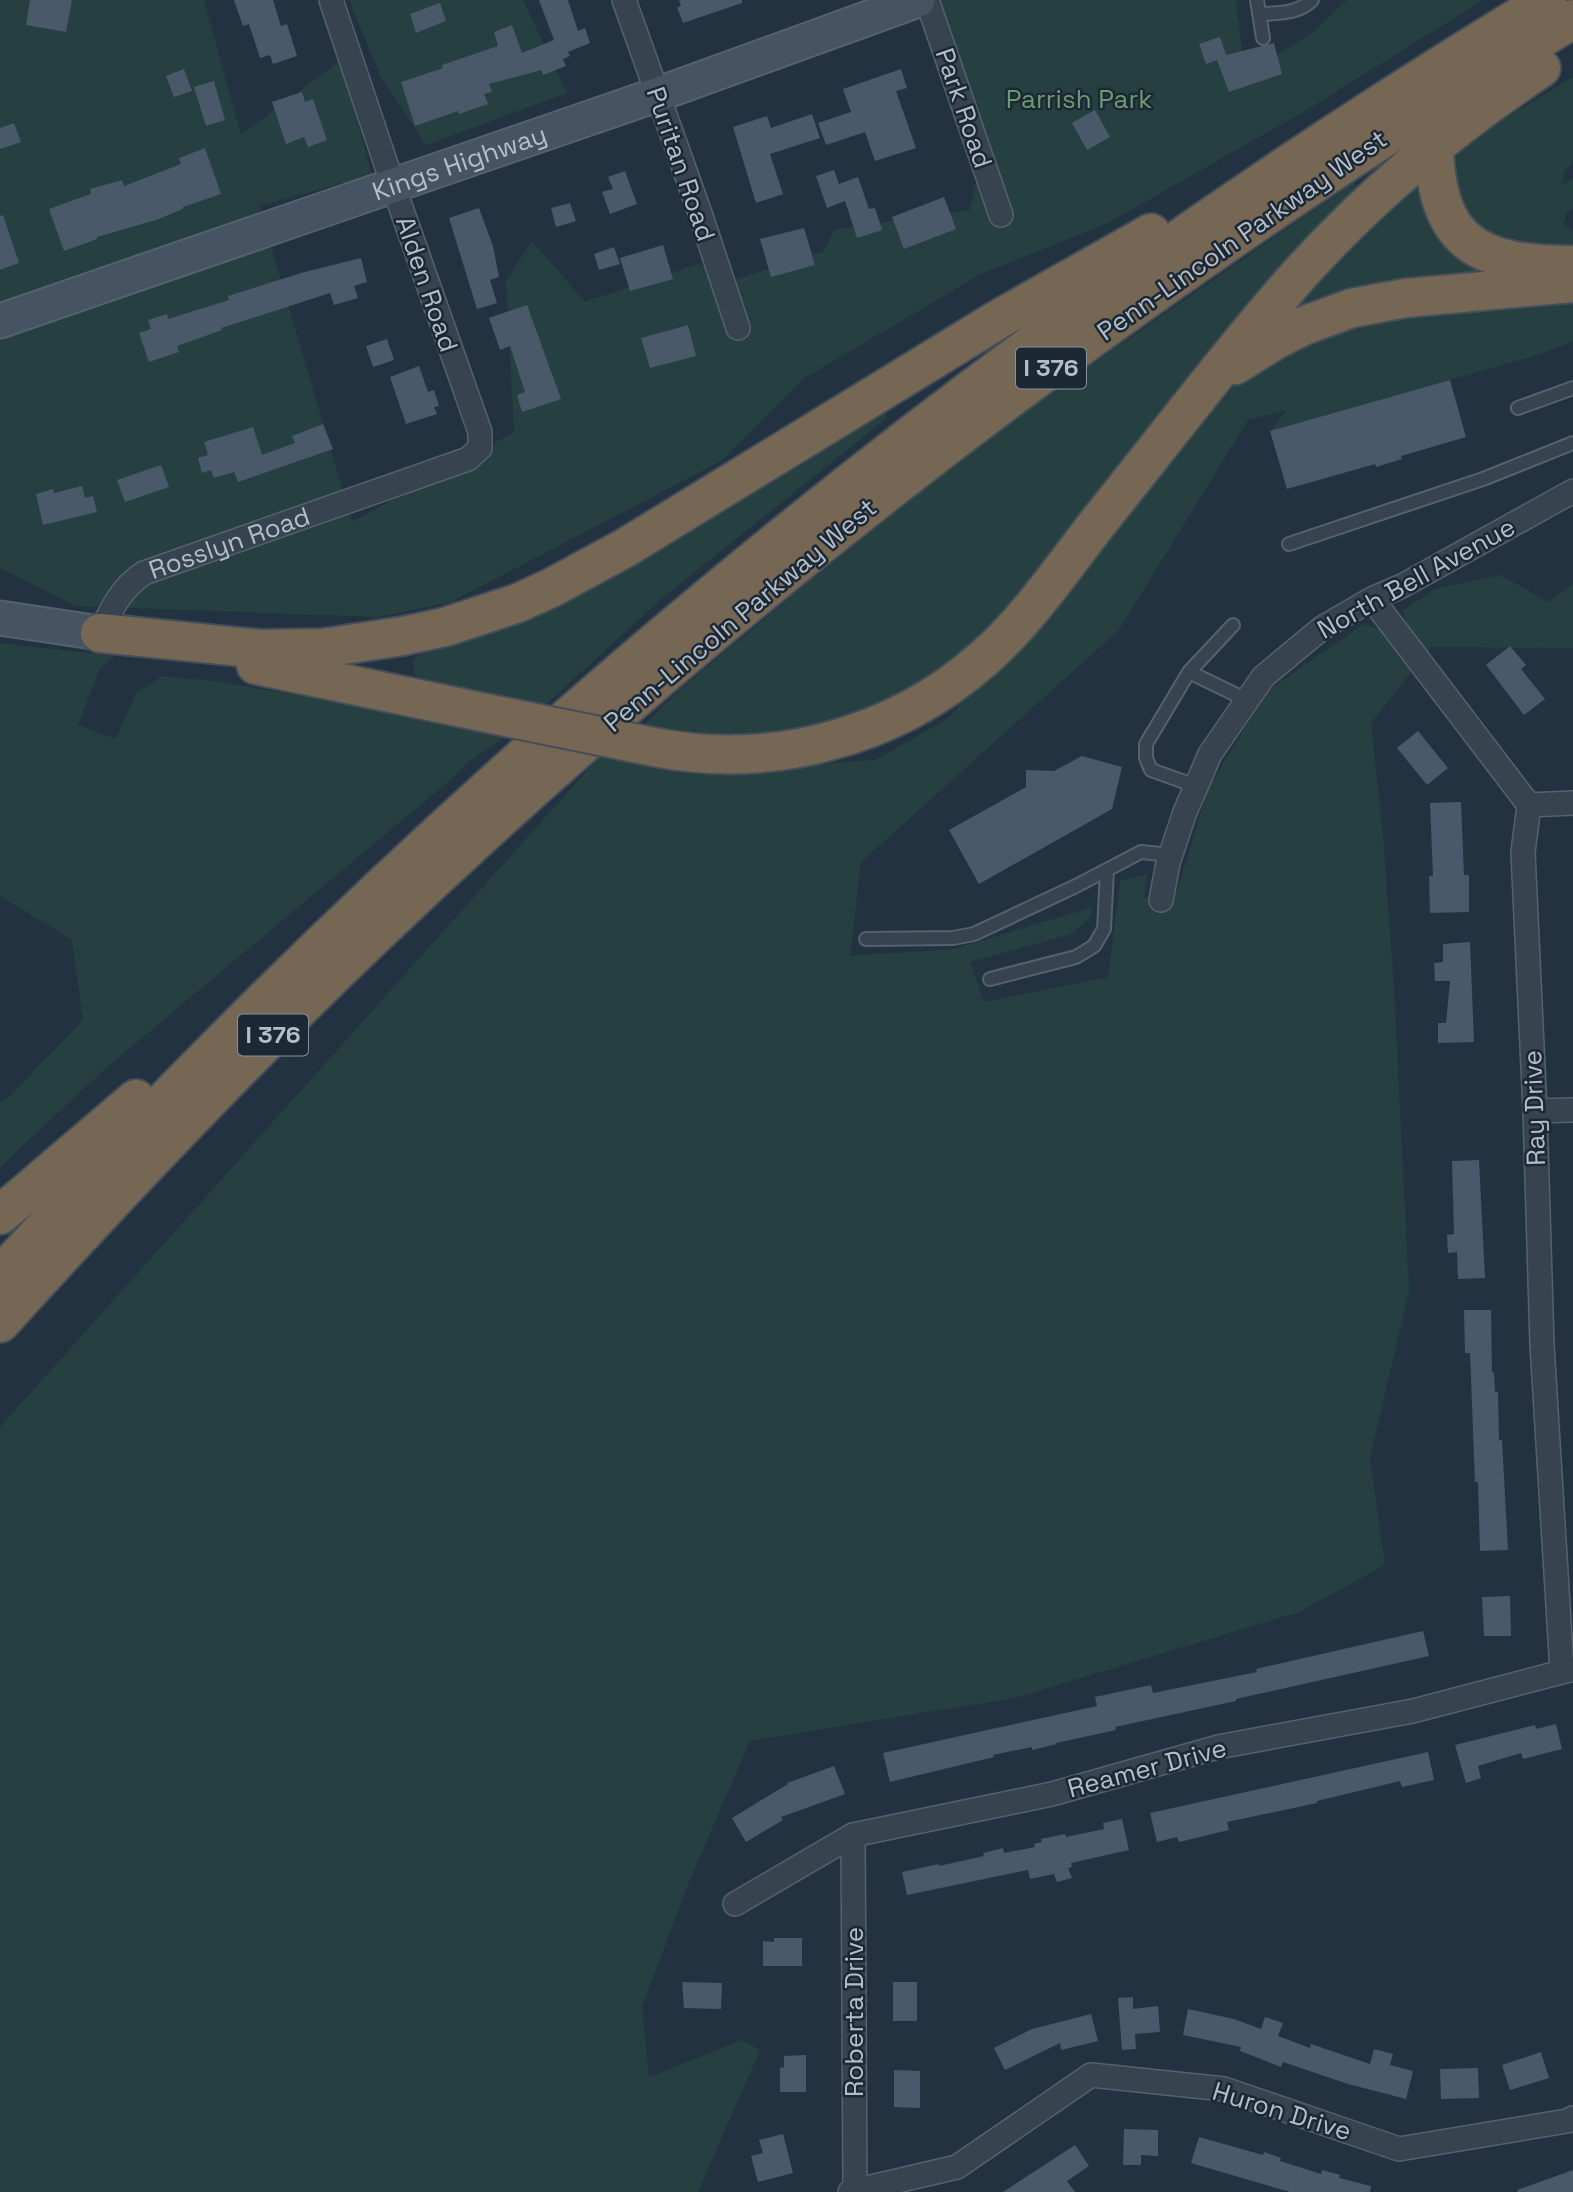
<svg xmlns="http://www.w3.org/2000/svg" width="1573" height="2192" viewBox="0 0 1573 2192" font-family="'Space Grotesk',sans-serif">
  <rect width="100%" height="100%" fill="#233240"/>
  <path fill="#264041" d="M0,0H204L241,135L341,60L372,175L259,206L352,522L514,432L506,281L532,241L585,302L698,264L733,280L823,252L835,229L970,210L986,136L937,0H1236L1245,75L1312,33L1347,0H1483L1305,111L1108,223L981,274L803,379L721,461L451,602L379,617L76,606L0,568Z
    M349,0H523L567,93L426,145L381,77Z
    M1573,77V161L1564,172L1563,185L1573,178V208L1567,212L1563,224L1573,231V266L1465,227L1443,162L1477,127L1520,109Z
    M1354,182L1362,192L990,632L895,701L818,729L695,743L641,728L683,687L804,586L999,429Z
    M1415,183L1422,185L1485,261L1483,281L1277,321Z
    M1573,290V341L1544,353L1270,431L1287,410L1248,420L1119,630L861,862L850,956L955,949L1093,907L1091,917L1071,934L970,962L984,1002L1108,977L1120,881L1147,874L1144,898L1178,888L1208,789L1267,691L1364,624L1381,630L1406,624L1403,611L1435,589L1500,575L1549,602L1573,584V648L1431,647L1371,723L1383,836L1394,988L1409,1291L1370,1458L1385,1565L1299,1612L1014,1698L750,1741L691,1877L642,2006L649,2077L742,2040L760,2050L698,2192H0V1427L602,754L726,771L875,760L949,718L1149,485L1217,392L1330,327Z
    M883,400L887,418L660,600L542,708L423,686L414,672V659L429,647Z
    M0,643L115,656L100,668L78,725L116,739L136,693L162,676L214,681L415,715L508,735L466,764L455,776L106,1068L0,1167V1103L7,1099L83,1020L72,940L0,896Z"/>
  <path fill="#495969" d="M30,0H72L66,32L26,25Z
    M234,0H273L281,26L287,24L297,56L273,64L270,55L260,58L249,24L243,26Z
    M539,0H568L578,31L585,28L590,43L568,52L570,56L563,59L566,66L543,75L541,70L489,84L492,92L484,94L488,104L459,114L458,111L415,126L401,82L443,68L442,65L498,46L494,32L512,25L522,53L554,40Z
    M679,0H742V3L683,23L677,7L681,6Z
    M440,3L446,21L416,33L410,14Z
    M1220,37L1226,55L1274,43L1282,74L1229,92L1217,60L1206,64L1199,44Z
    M184,69L192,91L174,97L166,76Z
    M901,69L907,88L896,91L916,148L875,161L865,132L826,145L818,123L851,112L843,89Z
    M214,81L225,120L206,126L194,87Z
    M302,92L305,102L313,99L327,140L308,147L304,137L286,144L272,102Z
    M1095,110L1110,137L1087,150L1072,123Z
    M812,114L820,138L770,154L783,194L756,203L733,127L767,116L771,128Z
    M14,123L21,142L0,149V128Z
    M205,148L221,194L183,207V209L156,220L97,237V239L64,251L49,209L91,194L90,189L122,180L124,186L181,164L179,158Z
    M834,170L839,184L858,177L869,209L875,208L882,230L857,238L845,201L827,208L816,176Z
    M625,171L637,204L610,214L602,192L613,189L608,177Z
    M944,197L956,229L904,249L892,217Z
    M570,203L576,221L556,227L551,208Z
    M479,208L493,246L499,277L490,280L497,303L477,309L449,218Z
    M3,215L19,263L0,270V216Z
    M804,228L815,265L771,277L760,239Z
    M663,245L673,279L630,291L620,258Z
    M614,247L620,264L599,270L594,254Z
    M361,258L367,282L354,286L358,298L334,305L330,293L221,328L222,330L177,346L179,352L149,362L139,333L151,329L148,320L167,314L168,319L229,300L228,296L301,273Z
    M527,305L561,399L522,412L517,395L525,392L510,346L500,350L489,318Z
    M688,325L696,356L650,368L641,338Z
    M387,339L394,360L373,367L366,346Z
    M419,366L428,392L434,390L439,406L434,407L437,414L406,424L390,377Z
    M1450,380L1466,437L1401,456L1402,459L1376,467L1375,464L1287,489L1270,431Z
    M323,424L333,449L238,482L234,472L214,478L211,470L202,473L198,458L208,455L204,442L253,427L262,455L295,443L292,436Z
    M161,465L169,487L125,502L117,480Z
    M82,486L85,498L93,496L97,512L43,525L36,494L53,489L54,493Z
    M1510,646L1526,665L1521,669L1545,699L1524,715L1486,665Z
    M1418,731L1448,768L1427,785L1397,748Z
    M1082,756L1122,767L1112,809L979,884L949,830L1026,787V770L1054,771Z
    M1461,802L1464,875H1469V912L1430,913L1429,876H1433L1430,803Z
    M1470,942L1474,1042L1438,1043V1023H1446L1450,981H1435L1434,963L1443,962V944Z
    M1479,1160L1485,1278L1458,1279L1457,1252L1448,1253L1447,1235L1454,1234L1452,1161Z
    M1464,1310H1491L1492,1373L1494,1372L1495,1392H1498L1499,1440H1502L1508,1550L1480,1551L1478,1482H1475L1470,1353H1465Z
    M1510,1596L1511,1636H1484L1482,1597Z
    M1423,1631L1429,1656L1236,1699V1701L1115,1727L1116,1730L1056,1743L1057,1744L1032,1750V1747L993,1755L994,1757L890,1782L883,1753L1097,1706L1095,1697L1151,1685L1153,1693L1257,1672L1256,1669Z
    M1556,1724L1562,1749L1523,1759L1521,1753L1478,1766L1481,1778L1466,1783L1455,1745L1535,1725L1536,1729Z
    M1428,1752L1434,1780L1402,1787L1400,1781L1317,1801V1803L1227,1822L1229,1830L1179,1842L1177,1837L1157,1842L1150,1813Z
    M834,1766L845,1794L781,1817L783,1820L746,1842L732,1818L788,1784L787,1783Z
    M1122,1819L1129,1850L1071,1863L1072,1867L1068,1868L1072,1878L1057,1882L1054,1874L1030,1879L1028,1870L907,1895L902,1872L939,1864V1866L984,1856L983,1853L1003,1848L1004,1853L1035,1847L1034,1844L1042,1842L1041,1839L1065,1834L1066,1837L1104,1829L1103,1823Z
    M774,1938H802V1966H763V1941L774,1942Z
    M682,1982L722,1983L721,2009L684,2008Z
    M893,1982H917V2021H893Z
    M1133,1997V2009L1158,2006L1160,2032L1135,2034L1136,2049L1122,2050L1118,1998Z
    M1188,2009L1234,2019L1261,2029L1265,2017L1283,2023L1278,2036L1310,2048L1311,2044L1370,2064L1374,2049L1393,2054L1390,2065L1413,2071L1406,2099L1348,2084L1283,2062L1281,2067L1240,2051L1241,2047L1183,2035Z
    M1091,2014L1098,2041L1061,2050L1060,2043L1005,2070L994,2048L1032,2029Z
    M1541,2052L1549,2078L1510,2090L1502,2065Z
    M806,2055V2092H780V2068L784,2067V2056Z
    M1478,2068L1479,2098L1441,2099L1440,2069Z
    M894,2070L920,2071V2108L894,2107Z
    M1124,2129L1158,2130V2156L1141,2155V2165H1123Z
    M783,2134L793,2173L758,2182L751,2156L763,2153L759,2140Z
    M1199,2137L1263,2155L1264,2152L1281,2158L1280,2161L1321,2174L1322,2170L1340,2175L1339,2178L1371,2186L1370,2192H1290L1191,2163Z
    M1075,2145L1089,2166L1067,2181L1075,2192H1003Z
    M1573,2170V2192H1518L1517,2190Z"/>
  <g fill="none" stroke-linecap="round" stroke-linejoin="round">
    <defs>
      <path id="lane" d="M1257,0L1263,38
        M1259,14C1278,13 1298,14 1312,0
        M1518,408L1573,388
        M1289,544L1483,479L1573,443
        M1189,672L1247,700
        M1196,786L1151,770L1146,758V744L1189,672L1233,625
        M866,939L953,938L974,934L1076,886L1141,852L1171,855
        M990,979L1076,957L1094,946L1104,929L1107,870"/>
      <g id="street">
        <path d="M624,0L700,213L738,328"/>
        <path d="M927,0L1001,215"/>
        <path d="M1372,599L1529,805L1523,852L1535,1111L1542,1345L1562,1671"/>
        <path id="s1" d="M100,633C112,608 121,588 144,573L468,459L480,448V432L393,185L331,0"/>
        <path d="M1529,805L1573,803"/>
        <path d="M1161,900L1168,863L1185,812L1210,754L1263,677L1322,628L1372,599L1404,585L1573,491"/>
        <path d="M1535,1111L1573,1110"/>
        <path d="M853,1835L855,2190"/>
        <path d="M735,1904L853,1835L1052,1794L1218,1747L1413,1711L1573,1669"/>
        <path d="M850,2192L957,2167L1091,2075L1224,2089L1399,2149L1567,2121L1573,2118"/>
      </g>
      <g id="secondary">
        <path id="s2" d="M0,321L656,95L918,0"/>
        <path d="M0,618L100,633"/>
      </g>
      <path id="highway" d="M1434,145C1436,245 1480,265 1573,265
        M1235,365L1277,339L1303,326L1352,308L1406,298L1573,283
        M100,633L261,649L323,648L403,636L445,627L518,603L551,588L625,548L999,319L1151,233
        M256,665L491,714
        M654,747C770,770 894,738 983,659C1028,620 1063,567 1100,520C1159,447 1216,371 1277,300C1353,210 1443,133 1541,68
        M0,1215L136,1099
        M0,1276C450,780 974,346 1547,0
        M0,1323C120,1191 243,1061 372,938C737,589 1141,281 1573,19"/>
    </defs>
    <use href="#lane" stroke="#56616d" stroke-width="16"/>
    <use href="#street" stroke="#56616d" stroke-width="26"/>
    <use href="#secondary" stroke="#56616d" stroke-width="37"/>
    <use href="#highway" stroke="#434e5a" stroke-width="42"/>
    <use href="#lane" stroke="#384350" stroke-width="12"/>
    <use href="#street" stroke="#384350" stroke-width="23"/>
    <use href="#secondary" stroke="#465363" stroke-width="33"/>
    <use href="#highway" stroke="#766754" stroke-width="38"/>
    <defs>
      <path id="highway-bridge" d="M491,714L654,747"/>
    </defs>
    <use href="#highway-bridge" stroke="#434e5a" stroke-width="42" stroke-linecap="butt"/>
    <use href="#highway-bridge" stroke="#766754" stroke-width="38"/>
  </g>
  <g text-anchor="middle" stroke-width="5" stroke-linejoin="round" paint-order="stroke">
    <g fill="#1d2835" stroke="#87919d" stroke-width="2">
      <rect x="1016" y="347.5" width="70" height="41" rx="5"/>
      <rect x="238" y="1014.5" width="70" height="41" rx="5"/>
    </g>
    <g font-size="24" font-weight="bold" fill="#b4beca">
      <text x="1051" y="376">I 376</text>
      <text x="273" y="1043">I 376</text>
    </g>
    <g font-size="26" fill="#6a9c72" stroke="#1d2835">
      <text x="1079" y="108">Parrish Park</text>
    </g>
    <g font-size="26" fill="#b4beca" stroke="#1d2835">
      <text transform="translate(964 108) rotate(71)" y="9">Park Road</text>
      <text dy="9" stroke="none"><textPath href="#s2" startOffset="486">Kings Highway</textPath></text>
      <text transform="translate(681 164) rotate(71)" y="9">Puritan Road</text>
      <text transform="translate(1242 235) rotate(-35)" y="9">Penn-Lincoln Parkway West</text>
      <text transform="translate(427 284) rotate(71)" y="9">Alden Road</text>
      <text dy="9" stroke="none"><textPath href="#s1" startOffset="166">Rosslyn Road</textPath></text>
      <text transform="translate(1416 578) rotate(-29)" y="9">North Bell Avenue</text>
      <text transform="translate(740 615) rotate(-40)" y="9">Penn-Lincoln Parkway West</text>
      <text transform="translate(1534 1108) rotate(-92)" y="9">Ray Drive</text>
      <text transform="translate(1147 1768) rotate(-15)" y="9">Reamer Drive</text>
      <text transform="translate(854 2012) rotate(-90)" y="9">Roberta Drive</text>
      <text transform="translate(1282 2111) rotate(17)" y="9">Huron Drive</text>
    </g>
  </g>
</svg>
